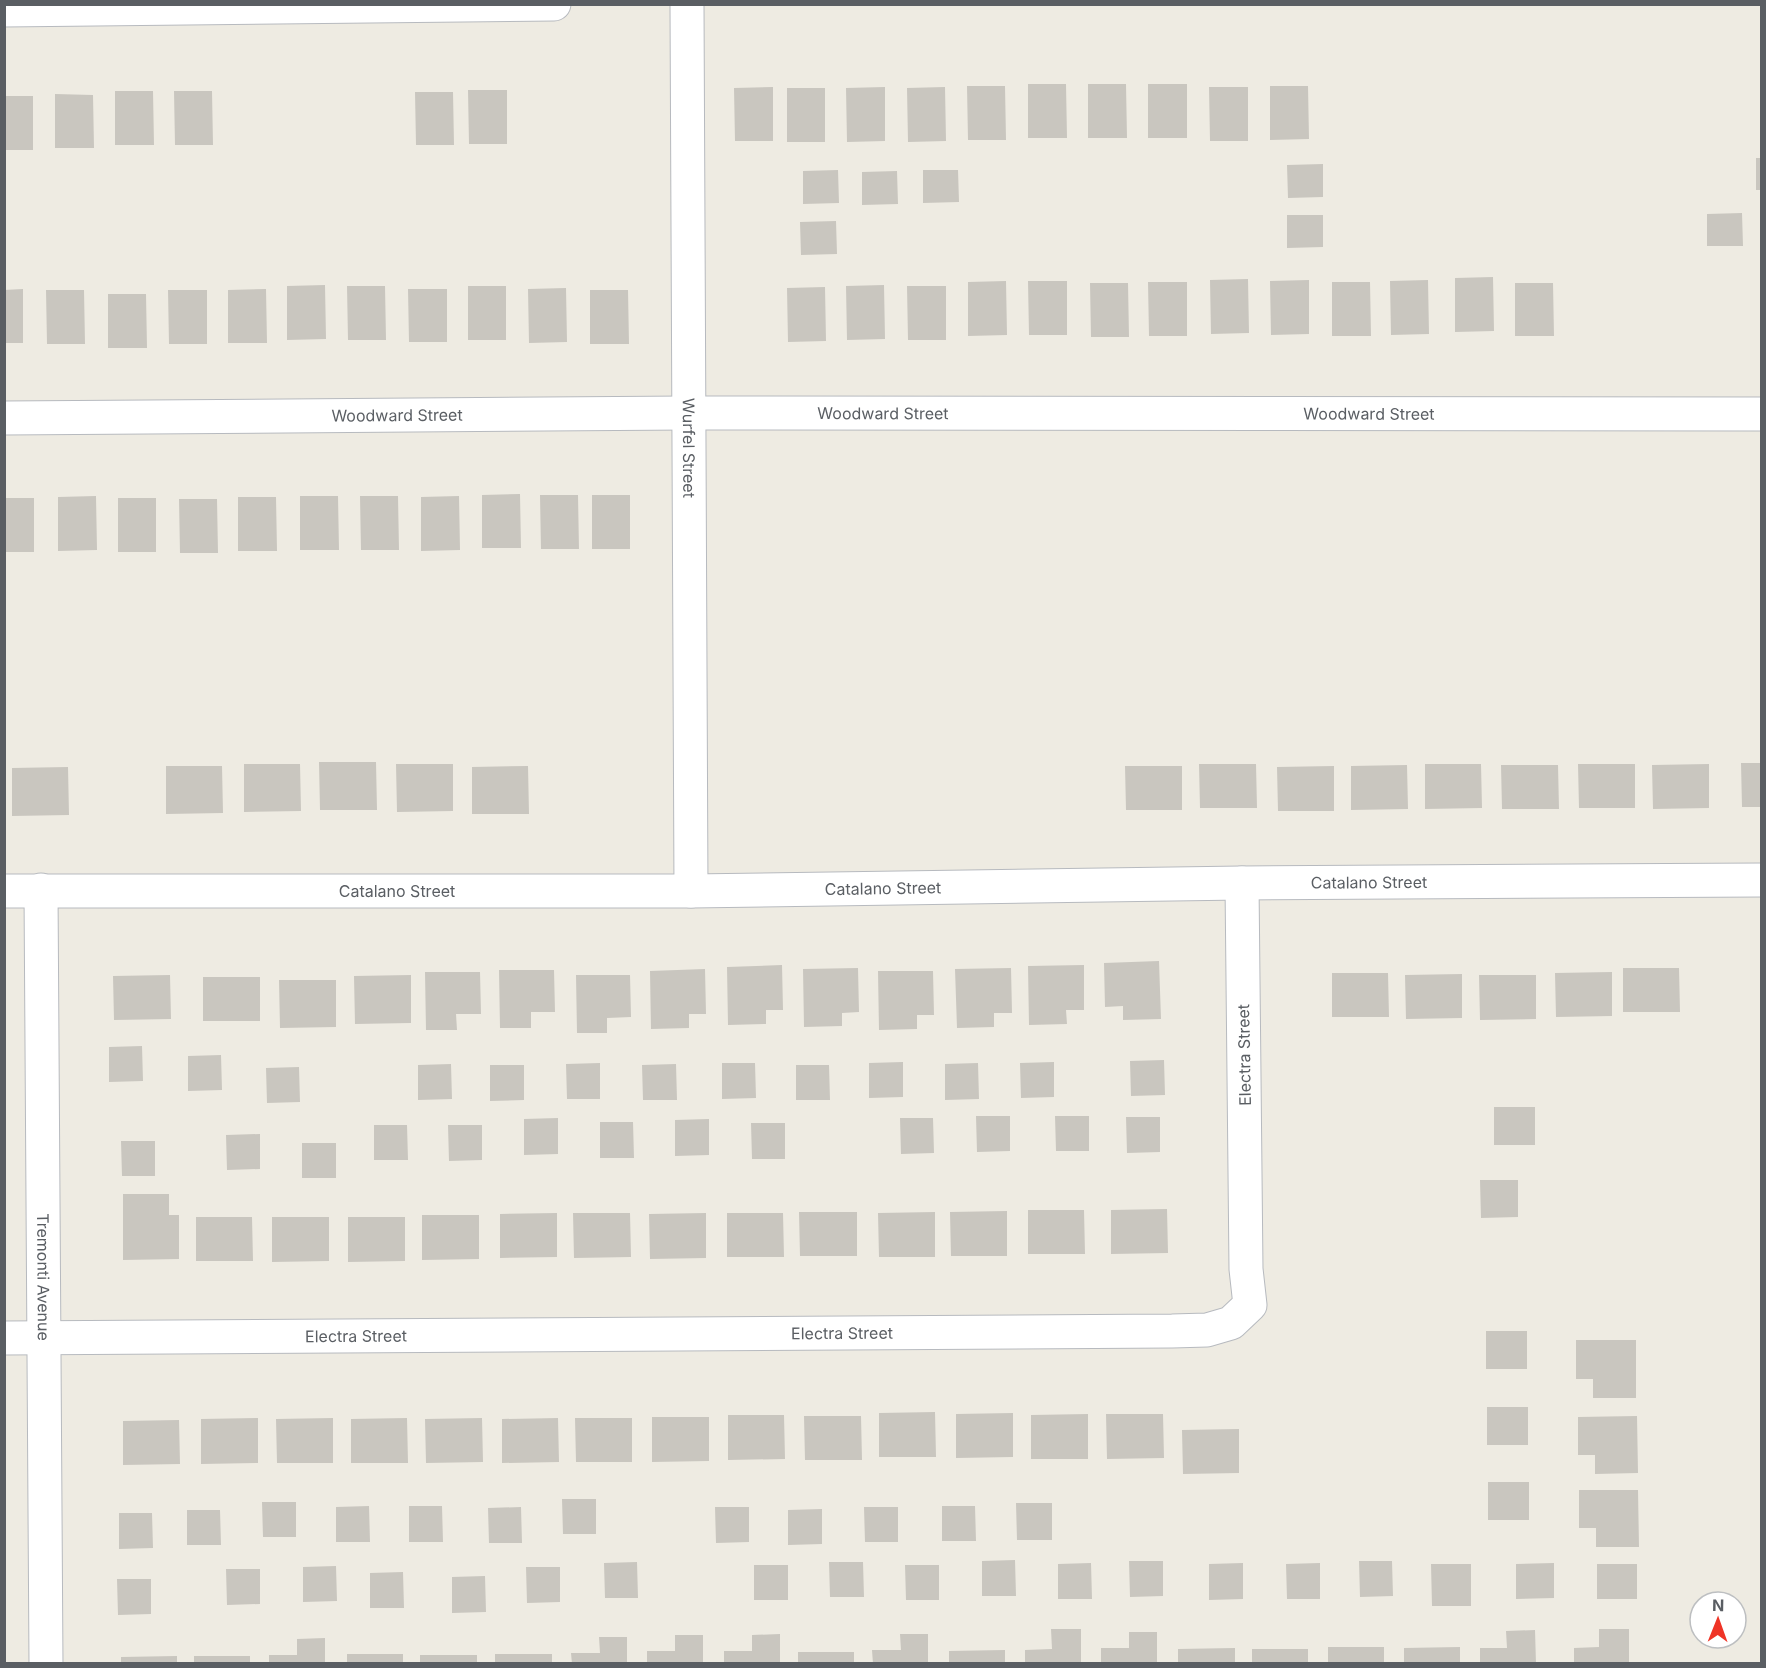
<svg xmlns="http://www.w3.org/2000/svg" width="1766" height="1668" viewBox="0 0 1766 1668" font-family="Inter,sans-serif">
  <rect width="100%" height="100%" fill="#eeebe2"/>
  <path fill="#c9c6bf" d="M1028,84H1066L1067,138H1028Z
    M1088,84H1126L1127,138H1088Z
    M1148,84H1187V138H1148Z
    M967,86H1005L1006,140H968Z
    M1270,86H1308L1309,139L1270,140Z
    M773,87V141H735L734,88Z
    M885,87V141L847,142L846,88Z
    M945,87L946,141L908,142L907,88Z
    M1209,87H1248V141H1210Z
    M787,88H825V142H787Z
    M468,90H507V144H469Z
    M115,91H153L154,145H115Z
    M174,91H212L213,145H175Z
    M415,92H453L454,145H416Z
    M55,94L93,95L94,148H55Z
    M4,96H33V150H4Z
    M1756,158H1762V190H1756Z
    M1323,164V197L1288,198L1287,165Z
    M838,170L839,203L803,204V171Z
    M923,170H958L959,202L923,203Z
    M897,171L898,204L862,205V172Z
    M1742,213L1743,246H1707V214Z
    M1287,215H1323V247L1287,248Z
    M836,221L837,254L801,255L800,222Z
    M1493,277L1494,331L1455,332V278Z
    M1248,279L1249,333L1211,334L1210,280Z
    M1309,280V334L1271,335L1270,281Z
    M1428,280L1429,334L1391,335L1390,281Z
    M1006,281L1007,335L968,336V282Z
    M1028,281H1067V335H1029Z
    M1148,282H1187V336H1149Z
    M1332,282H1370L1371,336H1332Z
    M1090,283H1128L1129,337H1091Z
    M1515,283H1553L1554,336H1515Z
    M325,285L326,339L287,340V286Z
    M884,285L885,339L847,340L846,286Z
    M347,286H385L386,340H348Z
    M468,286H506V340H468Z
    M907,286H946V340H908Z
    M825,287L826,341L788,342L787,288Z
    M566,288L567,342L529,343L528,289Z
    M23,289V343H4V290Z
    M266,289L267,343H228V290Z
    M408,289H447V342H409Z
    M46,290H84L85,344H47Z
    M168,290H207V344H169Z
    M590,290H628L629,344H590Z
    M108,294H146L147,348H108Z
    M520,494L521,548H482V495Z
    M540,495H578L579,549H541Z
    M592,495H630V549H592Z
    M96,496L97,550L58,551V497Z
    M300,496H338L339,550H300Z
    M360,496H398L399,550H361Z
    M459,496L460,550L421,551V497Z
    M238,497H276L277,551H238Z
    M4,498H34V552H4Z
    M118,498H156V552H118Z
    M179,499H217L218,553H180Z
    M319,762H376L377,810H320Z
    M1741,763H1762V807H1742Z
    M244,764H300L301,811L244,812Z
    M396,764H453V811L397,812Z
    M1199,764H1256L1257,808H1200Z
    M1425,764H1481L1482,808L1425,809Z
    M1578,764H1635V808H1579Z
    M1709,764V808L1653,809L1652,765Z
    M1407,765L1408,809L1351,810V766Z
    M1501,765H1558L1559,809H1502Z
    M166,766H222L223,813L166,814Z
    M528,766L529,814H472V767Z
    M1125,766H1182V810H1126Z
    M1334,766V811H1278L1277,767Z
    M68,767L69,815L12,816V768Z
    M1159,961L1161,1019L1123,1020V1006L1105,1007L1104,963Z
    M782,965L783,1010H766V1024L728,1025L727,967Z
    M1084,965V1010H1066L1067,1024L1029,1025L1028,966Z
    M858,968L859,1012L842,1013V1026L804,1027L803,969Z
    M1011,968L1012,1013H994V1027L957,1028L955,969Z
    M1623,968H1679L1680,1012H1623Z
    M705,969L706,1014H689V1028L651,1029L650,971Z
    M499,970H554L555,1012H531V1028H500Z
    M878,971H933L934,1015H917V1029L879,1030Z
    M425,972H480L481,1014H456L457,1030H426Z
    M1612,972V1016L1556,1017L1555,973Z
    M1332,973H1388L1389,1017H1332Z
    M1462,974V1018L1406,1019L1405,975Z
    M170,975L171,1019L114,1020L113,976Z
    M411,975V1023L355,1024L354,976Z
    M576,975H630L631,1017L607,1018V1033H577Z
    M1479,975H1536V1019L1480,1020Z
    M203,977H260V1021H203Z
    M279,980H336V1027L280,1028Z
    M142,1046L143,1081L109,1082V1047Z
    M221,1055L222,1090L188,1091V1056Z
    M1164,1060L1165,1095L1131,1096L1130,1061Z
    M903,1062V1097L869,1098V1063Z
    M1054,1062V1097L1021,1098L1020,1063Z
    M600,1063V1099H567L566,1064Z
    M722,1063H755L756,1098L722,1099Z
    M978,1063L979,1099L945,1100V1064Z
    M451,1064L452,1099L418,1100V1065Z
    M676,1064L677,1100H643L642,1065Z
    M490,1065H524V1100L490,1101Z
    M796,1065H829L830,1100H796Z
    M299,1067L300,1102L267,1103L266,1068Z
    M1494,1107H1535V1145H1494Z
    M976,1116H1010V1151L977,1152Z
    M1055,1116H1089V1151H1056Z
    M1126,1117H1160V1152L1127,1153Z
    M558,1118V1154L524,1155V1119Z
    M900,1118H933L934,1153L901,1154Z
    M709,1119V1155L675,1156V1120Z
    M600,1122H633L634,1158H600Z
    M751,1123H785V1159H752Z
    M374,1125H407L408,1160H374Z
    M448,1125H482V1160L449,1161Z
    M260,1134V1169L227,1170L226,1135Z
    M121,1141H155V1176H122Z
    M302,1143H336V1178H302Z
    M1480,1180H1518V1217L1481,1218Z
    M123,1194H169V1215H179V1259L123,1260Z
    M1167,1209L1168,1253L1111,1254V1210Z
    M1028,1210H1084L1085,1254H1028Z
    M1007,1211V1256H951L950,1212Z
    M799,1212H857V1256H800Z
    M935,1212V1257H879L878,1213Z
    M557,1213V1257L500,1258V1214Z
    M573,1213H630L631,1257L574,1258Z
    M706,1213V1258L650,1259L649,1214Z
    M727,1213H783L784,1257H727Z
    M422,1215H479V1259L422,1260Z
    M196,1217H252L253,1261H196Z
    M272,1217H329V1261L272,1262Z
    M348,1217H405V1261L348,1262Z
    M1486,1331H1527V1369H1486Z
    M1576,1340H1636V1398H1593V1379H1576Z
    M1487,1407H1528V1445H1487Z
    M935,1412L936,1457H879V1413Z
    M1013,1413V1457L956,1458V1414Z
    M1088,1414V1459H1031V1415Z
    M1106,1414H1163L1164,1458L1107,1459Z
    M728,1415H784L785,1459L728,1460Z
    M804,1416H861L862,1460H805Z
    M1637,1416L1638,1473L1595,1474V1455H1578V1417Z
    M652,1417H709V1461L652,1462Z
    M258,1418V1463L201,1464V1419Z
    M333,1418V1463H277L276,1419Z
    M407,1418L408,1463H351V1419Z
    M482,1418L483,1462L426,1463L425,1419Z
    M558,1418L559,1462L502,1463V1419Z
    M575,1418H632V1462H576Z
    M179,1420L180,1464L123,1465V1421Z
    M1239,1429V1473L1183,1474L1182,1430Z
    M1488,1482H1529V1520H1488Z
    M1579,1490H1638L1639,1547H1596V1528H1579Z
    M562,1499H596V1534H563Z
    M262,1502H296V1537H263Z
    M1016,1503H1052V1540H1017Z
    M369,1506L370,1542H336V1507Z
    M409,1506H442L443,1542H409Z
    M942,1506H975L976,1541H942Z
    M521,1507L522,1543H489L488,1508Z
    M715,1507H749V1542L716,1543Z
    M864,1507H898V1542H865Z
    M822,1509V1544L788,1545V1510Z
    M187,1510H220L221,1545H187Z
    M119,1513H152L153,1548L119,1549Z
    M1015,1560L1016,1596H982V1561Z
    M1129,1561H1163V1596L1130,1597Z
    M1359,1561H1392L1393,1596L1360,1597Z
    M637,1562L638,1598H605L604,1563Z
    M829,1562H863L864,1597H830Z
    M1091,1563L1092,1599H1058V1564Z
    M1243,1563V1599L1209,1600V1564Z
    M1320,1563V1599H1287L1286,1564Z
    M1554,1563V1598L1516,1599V1564Z
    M1431,1564H1471V1606H1432Z
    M1597,1564H1637V1599H1597Z
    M754,1565H788V1600H754Z
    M905,1565H939V1600H906Z
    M336,1566L337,1601L303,1602V1567Z
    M526,1567H560V1602L527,1603Z
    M226,1569H260V1604L227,1605Z
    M403,1572L404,1608H370V1573Z
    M485,1576L486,1612L452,1613V1577Z
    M117,1579H151V1614L118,1615Z
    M1051,1629H1081V1664H1025V1650L1052,1649Z
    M1599,1629H1629V1664H1574V1648L1599,1647Z
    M1535,1630L1536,1664H1480V1648H1507L1506,1631Z
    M1129,1632H1157V1664H1101V1648H1129Z
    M780,1634V1664H724V1651H752V1635Z
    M900,1634H928V1664H873L872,1650H901Z
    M675,1635H703V1664H647V1651H675Z
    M599,1637H627V1664H572L571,1653H600Z
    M325,1638V1664H269V1655H297V1639Z
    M1328,1647H1384V1664H1328Z
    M1460,1647V1664H1404V1648Z
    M1235,1648V1664H1178V1649Z
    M1252,1649H1308V1664H1252Z
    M1005,1650V1664H949V1651Z
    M798,1652H854V1664H798Z
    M347,1654H403V1664H347Z
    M495,1654H552V1664H495Z
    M420,1655H477V1664H420Z
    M177,1656V1664H121V1657Z
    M194,1656H250V1664H194Z"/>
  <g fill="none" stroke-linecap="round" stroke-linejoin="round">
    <defs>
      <g id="street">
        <path id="s1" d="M687,4L691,891"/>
        <path d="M4,10L554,4"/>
        <path id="s2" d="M4,418L688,413L1762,414"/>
        <path id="s3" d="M41,890L46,1664"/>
        <path id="s4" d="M4,891H691L1242,883L1762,880"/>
        <path id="s5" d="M4,1338L1172,1331L1207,1330L1231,1323L1250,1305L1246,1269L1242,883"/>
      </g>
    </defs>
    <use href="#street" stroke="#b7babf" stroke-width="35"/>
    <use href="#street" stroke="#fff" stroke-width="33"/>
  </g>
  <g text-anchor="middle" stroke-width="4.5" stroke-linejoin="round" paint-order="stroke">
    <g font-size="16" fill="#5a5e63" stroke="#fff">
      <text dy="6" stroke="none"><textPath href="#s2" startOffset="879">Woodward Street</textPath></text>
      <text dy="6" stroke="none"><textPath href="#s2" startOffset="1365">Woodward Street</textPath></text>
      <text dy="6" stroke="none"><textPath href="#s2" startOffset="393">Woodward Street</textPath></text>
      <text dy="6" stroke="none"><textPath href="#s1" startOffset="444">Wurfel Street</textPath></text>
      <text dy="6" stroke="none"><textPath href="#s4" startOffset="1365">Catalano Street</textPath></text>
      <text dy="6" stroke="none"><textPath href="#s4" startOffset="879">Catalano Street</textPath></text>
      <text dy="6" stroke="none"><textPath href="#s4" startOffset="393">Catalano Street</textPath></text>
      <text transform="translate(1244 1055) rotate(-91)" y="6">Electra Street</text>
      <text dy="6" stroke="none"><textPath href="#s3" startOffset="387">Tremonti Avenue</textPath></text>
      <text dy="6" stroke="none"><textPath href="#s5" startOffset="838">Electra Street</textPath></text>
      <text dy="6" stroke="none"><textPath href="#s5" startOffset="352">Electra Street</textPath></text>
    </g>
  </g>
  <rect width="1766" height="1668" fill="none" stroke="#5a5e63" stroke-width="12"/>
  <g transform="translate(1718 1620) rotate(1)"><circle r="28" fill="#ffffff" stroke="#bdbfc1" stroke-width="1.5"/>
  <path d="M0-4.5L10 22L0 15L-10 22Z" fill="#ef3426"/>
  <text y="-9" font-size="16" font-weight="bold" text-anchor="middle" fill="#5a5e63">N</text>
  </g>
</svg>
